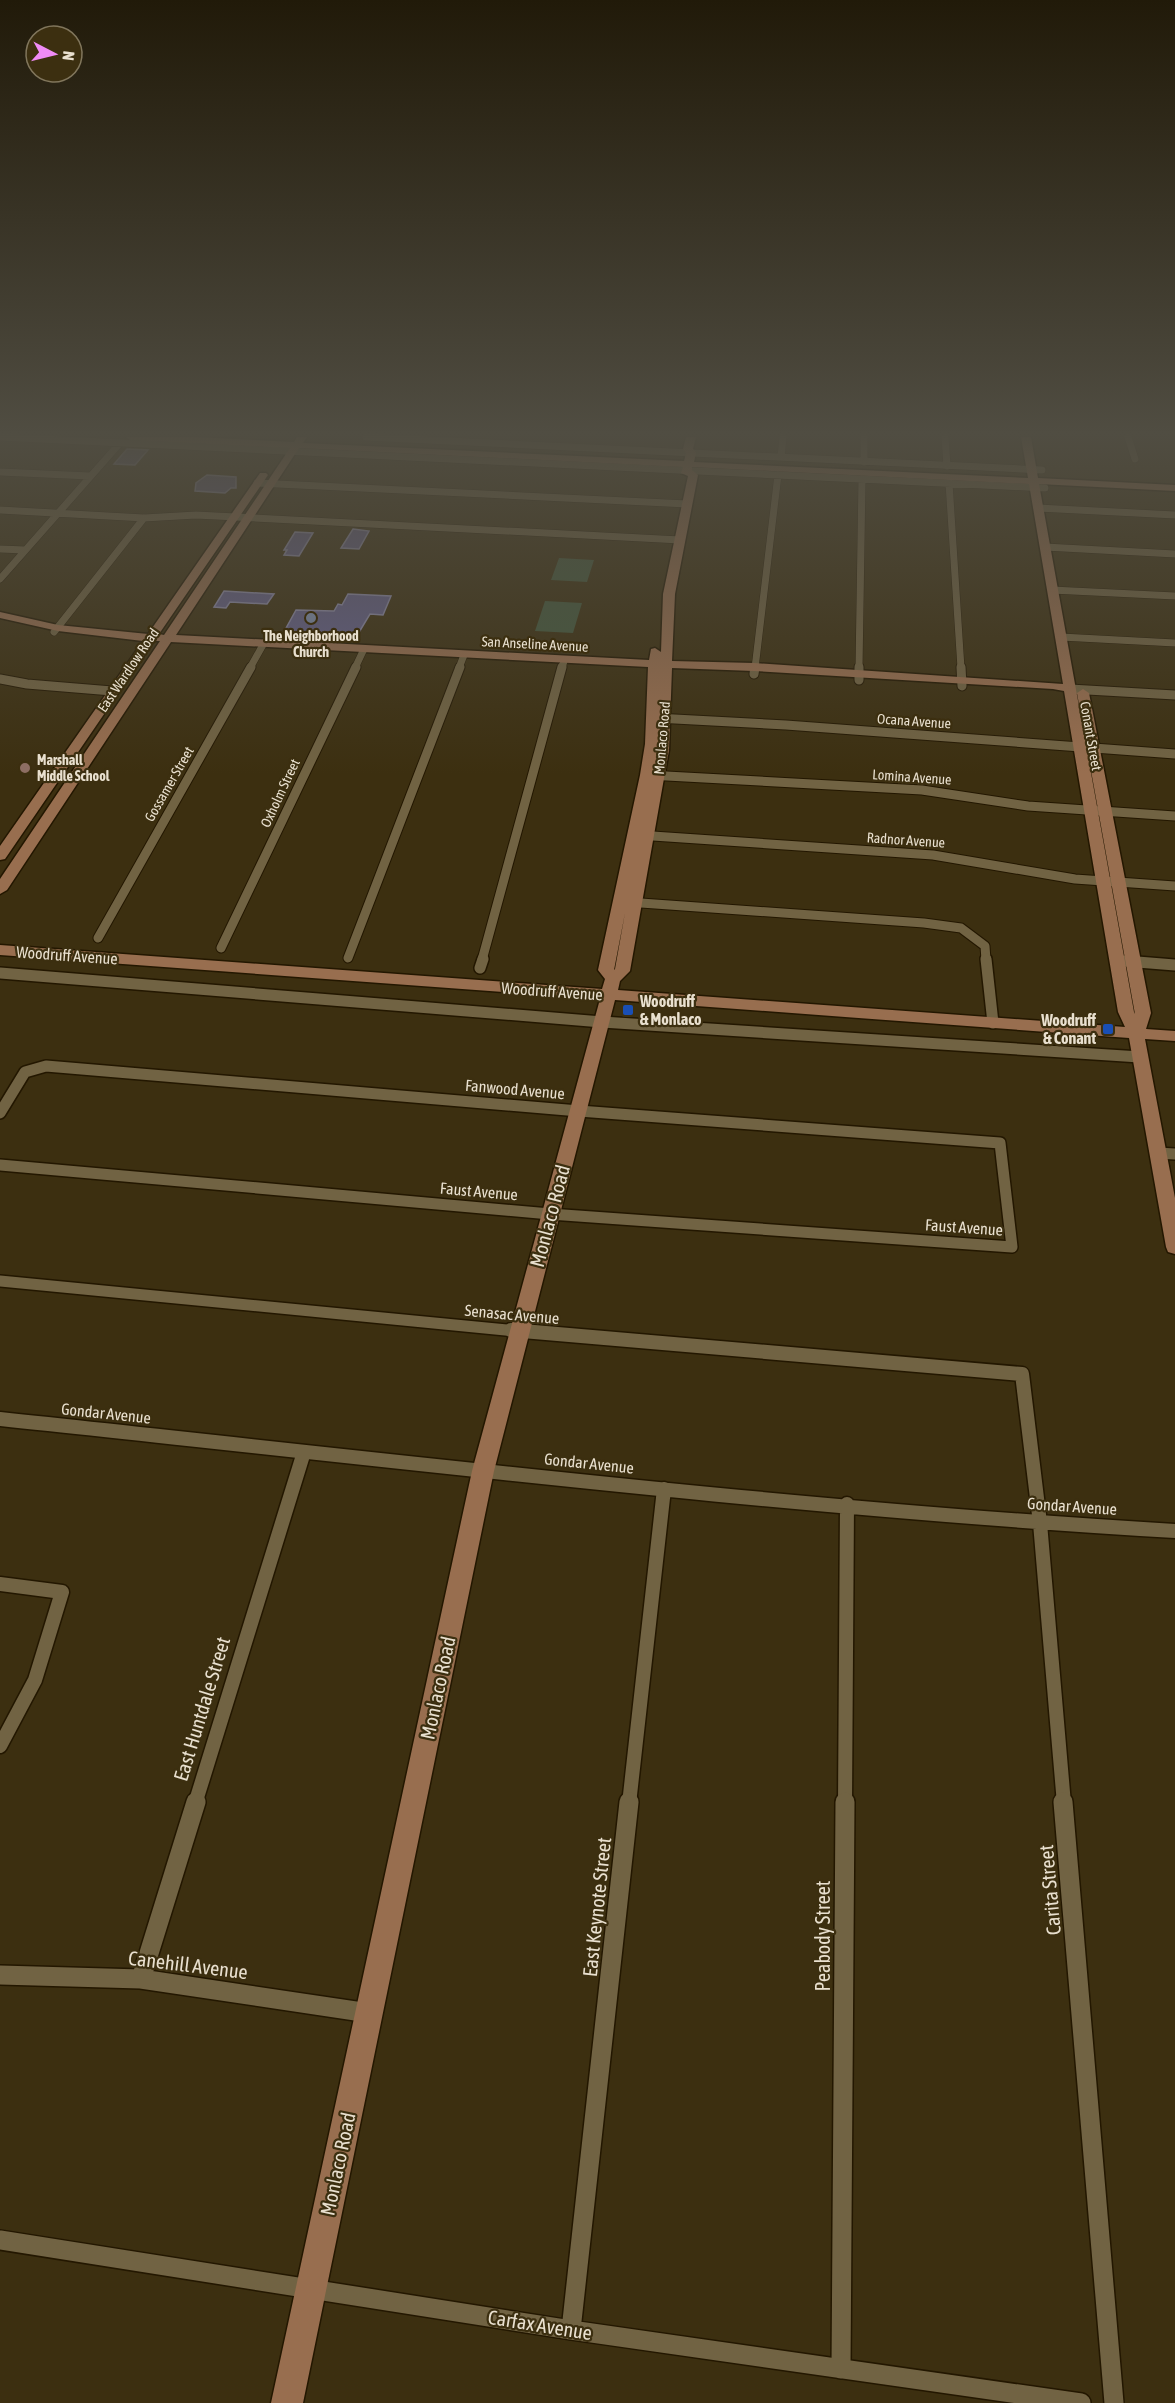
<svg xmlns="http://www.w3.org/2000/svg" width="1175" height="2403" viewBox="0 0 1175 2403" font-family="'Asap Condensed',sans-serif">
  <rect width="100%" height="100%" fill="#3c2f10"/>
  <path fill="#44593e" d="M559,558L594,560L587,582L551,580Z
    M545,601L582,603L573,633L535,631Z"/>
  <path fill="#64608c" stroke="#8e8cae" stroke-width="1.5" d="M127,449L148,450L135,465L114,464Z
    M207,475L236,477V488H231L225,493L195,491L196,483Z
    M353,529L369,531L359,549L341,548Z
    M295,532L313,533L299,556L284,555L287,550H284Z
    M224,591L274,594L267,604L230,602L226,608L214,607Z
    M348,594L391,596L383,615L370,614L358,634L335,635L333,638L300,637L298,636L299,634L285,630L296,610L334,611L338,604L342,605Z"/>
  <g fill="none" stroke-linecap="round" stroke-linejoin="round">
    <defs>
      <path id="street-far4" d="M0,437L1045,488
        M366,437L1042,470
        M864,437V462
        M945,437L947,466
        M1128,437L1135,459
        M781,457L783,437
        M0,472L90,476
        M257,483L687,504
        M949,483L961,668
        M1038,508L1175,515
        M0,510L144,518L196,515L680,540
        M1045,547L1175,554
        M0,549L25,550
        M0,579L120,443
        M1052,590L1175,596
        M54,632L144,518
        M1061,637L1175,643
        M250,668L264,643
        M355,668L364,649
        M459,668L464,655
        M562,668L564,661
        M755,668L778,475
        M859,668L862,479"/>
      <path id="street-far3" d="M961,667L962,686
        M754,674L755,667
        M0,679L27,684L112,691
        M859,680V667
        M1070,689L1175,695
        M656,718L786,725L1175,754
        M648,775L922,790L1028,806L1175,816
        M638,835L933,855L1075,879L1175,886
        M627,902L924,923L961,928L985,946L986,960
        M98,938L251,667
        M221,948L356,667
        M348,958L460,667
        M482,960L562,667"/>
      <path id="street-far2" d="M986,959L993,1023
        M1125,961L1175,965
        M480,968L483,959
        M0,973L602,1022L1140,1057
        M0,1113L25,1072L46,1066L579,1111L1000,1143L1012,1247L550,1214L0,1165
        M1158,1153L1175,1154
        M0,1281L527,1332"/>
      <path id="street-far1" d="M511,1330L1022,1374L1040,1523L1064,1804
        M0,1419C391,1460 782,1508 1175,1531
        M0,1584L62,1592L35,1680L0,1746
        M195,1804L304,1452
        M629,1804L664,1489
        M845,1804L847,1504"/>
      <path id="street" d="M1063,1802L1114,2403
        M0,1975L141,1979L369,2013
        M141,1979L196,1802
        M0,2240L571,2330L1081,2403
        M571,2330L629,1802
        M841,2369L845,1802"/>
      <path id="secondary" d="M126,437H195L294,442L297,437H307L303,443L684,461L686,453L683,449L686,437H696L693,449L696,453L694,462L1028,478L1021,437H1031L1038,478L1175,485V491L1039,484L1134,1012L1135,1014L1077,693L1083,689L1089,693L1151,1013L1146,1029L1175,1031V1041L1145,1039L1175,1198V1254L1168,1252L1166,1247L1129,1038L615,1000L494,1471L303,2403H271L472,1471L600,999L0,955V945L602,989L605,979L598,970L640,775L645,744L648,667L171,642L7,890L0,894V879L160,641H154L5,859L0,860V846L143,641L58,631L0,618V612L58,625L148,634L260,473H266L268,475L159,634L164,635L290,448L130,440ZM299,448L683,467L681,473L688,476L663,594L661,652L655,648L651,649L649,660L176,635ZM692,467L1029,484L1063,684L754,663L672,661L675,594L698,475L692,470ZM672,668L754,671L1053,689L1064,691L1118,1012L1125,1027L618,990L620,981L630,971L669,750ZM625,913L615,969L614,970Z"/>
    </defs>
    <use href="#street-far4" stroke="#231700" stroke-width="8"/>
    <use href="#street-far3" stroke="#231700" stroke-width="11"/>
    <use href="#street-far2" stroke="#231700" stroke-width="14"/>
    <use href="#street-far1" stroke="#231700" stroke-width="17"/>
    <use href="#street" stroke="#231700" stroke-width="22"/>
    <use href="#secondary" stroke="#231700" stroke-width="3"/>
    <use href="#street-far4" stroke="#716343" stroke-width="7"/>
    <use href="#street-far3" stroke="#716343" stroke-width="9"/>
    <use href="#street-far2" stroke="#716343" stroke-width="11"/>
    <use href="#street-far1" stroke="#716343" stroke-width="14"/>
    <use href="#street" stroke="#716343" stroke-width="19"/>
    <use href="#secondary" fill="#986e4f" fill-rule="evenodd"/>
  </g>
  <linearGradient id="sky" x2="0" y2="1"><stop stop-color="#211a09"/><stop offset="0.56" stop-color="#504d42"/><stop offset="1" stop-color="#504d42" stop-opacity="0"/></linearGradient>
  <rect width="1175" height="774" fill="url(#sky)"/>
  <circle fill="#6b7280" stroke="#3c2f10" stroke-width="2" cx="311" cy="618" r="6"/>
  <circle fill="#8d6e63" stroke="#3c2f10" stroke-width="2" cx="25" cy="768" r="6"/>
  <g fill="#1a4fb4" stroke="#3c2f10" stroke-width="2">
    <rect x="622" y="1004" width="12" height="12" rx="3"/>
    <rect x="1102" y="1023" width="12" height="12" rx="3"/>
  </g>
  <g text-anchor="middle" stroke-width="4.5" stroke-linejoin="round" paint-order="stroke">
    <g font-size="14" font-weight="bold" fill="#e9e0cf" stroke="#3c2f10">
      <text x="311" y="641">The Neighborhood<tspan x="311" dy="16">Church</tspan></text>
      <text x="37" y="765" text-anchor="start">Marshall<tspan x="37" dy="16">Middle School</tspan></text>
    </g>
    <g font-size="14" fill="#e9e0cf" stroke="#3c2f10">
      <text transform="translate(535 644) rotate(3)" y="5">San Anseline Avenue</text>
      <text transform="translate(128 670) rotate(-56)" y="5">East Wardlow Road</text>
      <text transform="translate(914 721) rotate(4)" y="5">Ocana Avenue</text>
      <text transform="translate(1091 736) rotate(80)" y="5">Conant Street</text>
      <text transform="translate(662 738) rotate(-85)" y="5">Monlaco Road</text>
      <text transform="translate(912 777) rotate(4)" y="5">Lomina Avenue</text>
      <text transform="translate(169 784) rotate(-60)" y="5">Gossamer Street</text>
      <text transform="translate(280 793) rotate(-65)" y="5">Oxholm Street</text>
      <text transform="translate(906 840) rotate(4)" y="5">Radnor Avenue</text>
    </g>
    <g font-size="16" fill="#e9e0cf" stroke="#3c2f10">
      <text transform="translate(67 955) rotate(4)" y="6">Woodruff Avenue</text>
      <text transform="translate(552 991) rotate(4)" y="6">Woodruff Avenue</text>
      <text transform="translate(515 1089) rotate(5)" y="6">Fanwood Avenue</text>
      <text transform="translate(479 1191) rotate(5)" y="6">Faust Avenue</text>
      <text transform="translate(964 1227) rotate(4)" y="6">Faust Avenue</text>
      <text transform="translate(512 1314) rotate(5)" y="6">Senasac Avenue</text>
      <text transform="translate(106 1413) rotate(6)" y="6">Gondar Avenue</text>
      <text transform="translate(589 1463) rotate(6)" y="6">Gondar Avenue</text>
      <text transform="translate(1072 1506) rotate(4)" y="6">Gondar Avenue</text>
    </g>
    <g font-size="16" font-weight="bold" fill="#e9e0cf" stroke="#3c2f10" text-anchor="start">
      <text x="640" y="1007">Woodruff<tspan x="640" dy="18">&amp; Monlaco</tspan></text>
      <text x="1096" y="1026" text-anchor="end">Woodruff<tspan x="1096" dy="18">&amp; Conant</tspan></text>
    </g>
    <g font-size="20" fill="#e9e0cf" stroke="#3c2f10">
      <text transform="translate(550 1216) rotate(-75)" y="7">Monlaco Road</text>
      <text transform="translate(438 1688) rotate(-78)" y="7">Monlaco Road</text>
      <text transform="translate(202 1709) rotate(-73)" y="7">East Huntdale Street</text>
      <text transform="translate(1050 1890) rotate(-95)" y="7">Carita Street</text>
      <text transform="translate(597 1907) rotate(-84)" y="7">East Keynote Street</text>
      <text transform="translate(823 1936) rotate(-90)" y="7">Peabody Street</text>
      <text transform="translate(188 1965) rotate(7)" y="7">Canehill Avenue</text>
      <text transform="translate(338 2164) rotate(-78)" y="7">Monlaco Road</text>
      <text transform="translate(540 2325) rotate(9)" y="7">Carfax Avenue</text>
    </g>
  </g>
  <g transform="translate(54 54) rotate(97)"><circle r="28" fill="#3c2f10" stroke="#81765c" stroke-width="1.5"/>
  <path d="M0-4.5L10 22L0 15L-10 22Z" fill="#f08bf6"/>
  <text y="-9" font-size="16" font-weight="bold" text-anchor="middle" fill="#e9e0cf">N</text>
  </g>
</svg>
